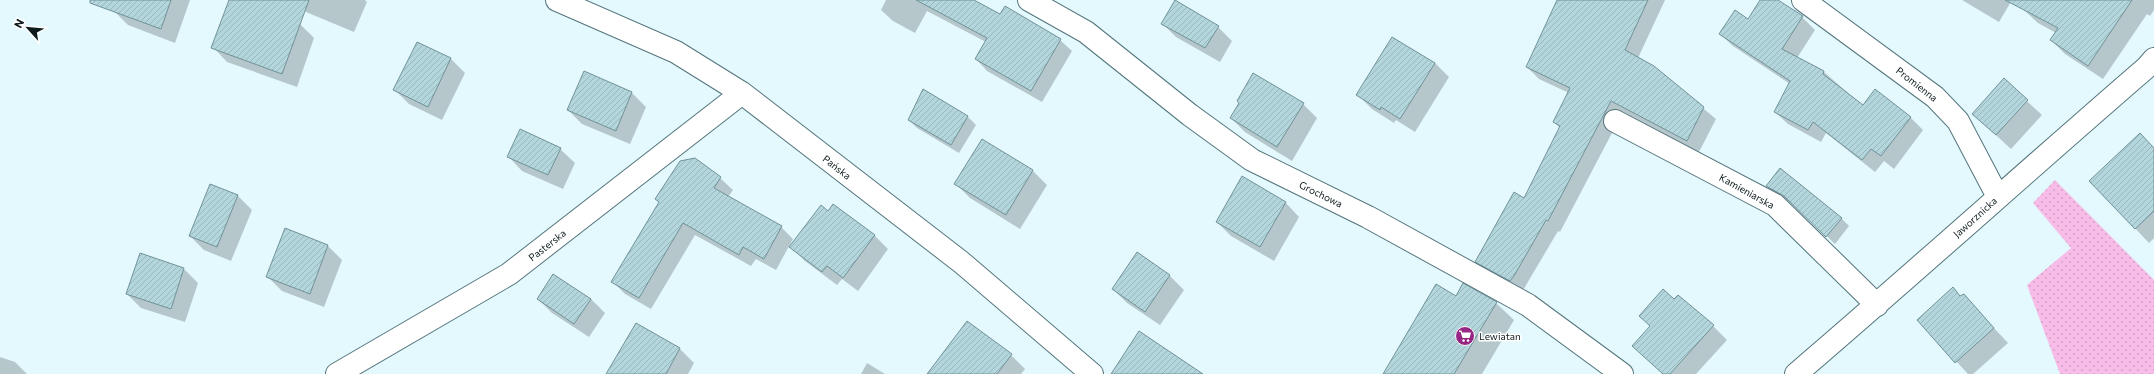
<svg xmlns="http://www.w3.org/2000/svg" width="2154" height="374" viewBox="0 0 2154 374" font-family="Commissioner,sans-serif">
  <defs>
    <pattern id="grass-dots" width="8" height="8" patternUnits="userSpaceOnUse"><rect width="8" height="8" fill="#f7bce8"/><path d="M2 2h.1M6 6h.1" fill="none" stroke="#d3a1c7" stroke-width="1.8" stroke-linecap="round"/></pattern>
    <pattern id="building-hatch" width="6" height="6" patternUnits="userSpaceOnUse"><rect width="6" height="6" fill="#b3d6dd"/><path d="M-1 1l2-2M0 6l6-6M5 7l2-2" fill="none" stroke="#99b7bd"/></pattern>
  </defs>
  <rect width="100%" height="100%" fill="#e3f9fd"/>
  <path fill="url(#grass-dots)" d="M2055,180L2154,280V374H2060L2027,285L2071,248L2033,203Z"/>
  <path fill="#0003" d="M118,0H190L175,43L128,25L114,11Z
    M230,0L300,24L314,38L297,87L227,62L213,47Z
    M294,0H365L367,2L354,32L306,12Z
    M886,0H972L1001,15L1005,7L1060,40L1072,51L1042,102L987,71L976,59L986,42L927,11L915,33L893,21L881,10Z
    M1599,0H1665L1638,58L1653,67L1716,119L1699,152L1623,112L1560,232L1558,231L1522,292L1488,273L1476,261L1524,199L1560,128L1554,122L1569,93L1539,79L1527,67Z
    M1762,0H1776L1802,17L1815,30L1797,58L1824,72L1863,106L1910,117L1923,130L1894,169L1884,161L1875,172L1826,133L1821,142L1788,124L1775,112L1790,84L1733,46L1720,34L1748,20Z
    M1962,0H2012L1999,22Z
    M2028,0H2154V10L2150,16L2147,14L2103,79L2065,54L2051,40L2056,33L2038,23L2023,9Z
    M1162,23L1218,27L1232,41L1220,62L1176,37Z
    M417,43L451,59L465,73L442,120L409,104L395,90Z
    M1435,63L1449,77L1415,132L1396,120L1394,123L1372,109L1358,95Z
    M584,72L632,93L646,107L630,144L582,124L568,110Z
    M2004,80L2042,115L2011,149L1973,114Z
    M923,91L968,117L976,125L959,153L917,128L909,120Z
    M1240,103L1303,104L1317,118L1292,161L1245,132L1231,118Z
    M983,141L1033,171L1047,185L1020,229L970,198L956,184Z
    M2154,148V238L2149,243L2090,181Z
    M560,149L575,163L563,189L522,171L508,156Z
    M720,178L733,190L728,197L781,227L793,239L776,270L756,259L751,266L695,235L651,309L625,294L613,282Z
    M211,185L238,196L252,210L231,261L204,250L190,236Z
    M1767,186L1841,218L1849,226L1835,244L1793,204L1775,194Z
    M1285,202L1299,217L1274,261L1231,236L1217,222Z
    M829,212L874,235L888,249L858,291L842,279L837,285L805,261L791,247Z
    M285,230L328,246L342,260L324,307L282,291L268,277Z
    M1138,254L1170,276L1184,290L1160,325L1127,303L1113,289Z
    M184,269L198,283L185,322L141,308L127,294Z
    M1963,295L2008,343L1973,374H1968L1918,320Z
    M1456,297L1496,303L1514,320L1482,374H1384Z
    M538,299H591L605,313L589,337L552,313Z
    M1674,300L1713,326L1727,340L1696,374H1663L1633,346Z
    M636,324L680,349L694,363L688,374H619Z
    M1011,355L1025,369L1021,374H950Z
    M0,357L15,362L27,374H0Z
    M867,363L885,374H861Z"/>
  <path fill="url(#building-hatch)" stroke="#719299" d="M90,0H171L161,29L90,3Z
    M229,0H309L282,74L211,48Z
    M916,0H974L1000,14L1005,6L1061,39L1031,91L975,59L987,38Z
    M1175,0L1219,26L1205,48L1161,24Z
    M1557,0H1648L1625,50L1654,66L1704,107L1687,141L1611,101L1548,221L1546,220L1514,276L1510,281L1475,262L1514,192L1524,198L1560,126L1553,122L1570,88L1526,67Z
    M1760,0H1778L1803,16L1782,49L1824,71L1823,74L1863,105L1875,89L1911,117L1881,156L1871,149L1862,160L1813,122L1808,130L1774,112L1790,81L1719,34L1735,10L1748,19Z
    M2005,0H2132L2088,66L2050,40L2058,28Z
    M1392,37L1435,63L1400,119L1381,107L1380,110L1356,95Z
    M417,42L451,58L428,107L393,90Z
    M584,71L632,92L616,131L567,110Z
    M1253,73L1304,103L1277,147L1230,118L1239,103L1237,101Z
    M2004,78L2028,100L1996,135L1972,114Z
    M923,89L968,116L951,145L908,120Z
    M520,129L561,148L548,175L507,157Z
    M2140,133L2154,148V211L2135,229L2089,181Z
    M982,139L1033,170L1006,215L954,184Z
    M695,158L721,177L714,188L782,226L764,259L743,247L739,255L683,223L639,298L611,282L659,202L655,199L680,161Z
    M1780,168L1842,218L1826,237L1784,196L1766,186Z
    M1242,176L1286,202L1260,247L1216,222Z
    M210,184L238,195L217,247L189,236Z
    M833,204L875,235L843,278L827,266L822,272L789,247L821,205L828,211Z
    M285,228L328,245L310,294L266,277Z
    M1137,252L1170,275L1145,312L1112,289Z
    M140,253L184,268L171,309L126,294Z
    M553,274L591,299L574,324L537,299Z
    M1463,283L1497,302L1454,374H1383L1436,284L1456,296Z
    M1953,287L1960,296L1964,294L1994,328L1955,363L1917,320Z
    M1663,289L1674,299L1678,295L1714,325L1670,374H1663L1632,346L1650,326L1639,316Z
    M967,321L1012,354L997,374H927Z
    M636,323L680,348L666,374H606Z
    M1139,331L1203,374H1111Z"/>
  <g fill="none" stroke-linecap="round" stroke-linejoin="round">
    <defs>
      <path id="minor" d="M557,0L676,52L742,93L961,262L1092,374
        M1029,0L1086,32L1190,115L1252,160L1368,217L1528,305L1622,374
        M1803,0L1935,97L1958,121L1998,197
        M1615,121L1775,205L1877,305
        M337,374L509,274L742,93
        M1796,374C1914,273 2029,169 2147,67L2154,59"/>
    </defs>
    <use href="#minor" stroke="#54757c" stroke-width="24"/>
    <use href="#minor" stroke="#fff" stroke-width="22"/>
  </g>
  <defs>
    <symbol id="supermarket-disc" viewBox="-11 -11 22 22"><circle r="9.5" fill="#962583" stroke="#fff"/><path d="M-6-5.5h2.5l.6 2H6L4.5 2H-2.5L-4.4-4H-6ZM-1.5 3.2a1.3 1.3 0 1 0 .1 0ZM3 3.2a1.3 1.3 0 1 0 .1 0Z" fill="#fff"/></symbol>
  </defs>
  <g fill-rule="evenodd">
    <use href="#supermarket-disc" x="1454" y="325" width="22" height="22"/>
  </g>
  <g text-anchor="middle" stroke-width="3" stroke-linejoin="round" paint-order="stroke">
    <g font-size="10" fill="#0d1b1d" stroke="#fff">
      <text transform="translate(1917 84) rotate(38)" y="4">Promienna</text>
      <text transform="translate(837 167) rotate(38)" y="4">Pańska</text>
      <text transform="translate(1747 191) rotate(29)" y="4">Kamieniarska</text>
      <text transform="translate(1321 194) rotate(26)" y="4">Grochowa</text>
      <text transform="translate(1975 217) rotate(-42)" y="4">Jaworznicka</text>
      <text transform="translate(547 245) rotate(-38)" y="4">Pasterska</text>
    </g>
    <g font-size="10" fill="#0d1b1d" stroke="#fff" text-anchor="start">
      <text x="1479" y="340">Lewiatan</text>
    </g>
  </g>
  <g transform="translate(28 28) rotate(297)" stroke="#ffffff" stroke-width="3" paint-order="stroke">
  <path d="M0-3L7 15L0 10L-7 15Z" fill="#0d1b1d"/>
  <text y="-6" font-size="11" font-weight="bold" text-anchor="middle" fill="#0d1b1d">N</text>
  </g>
</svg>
